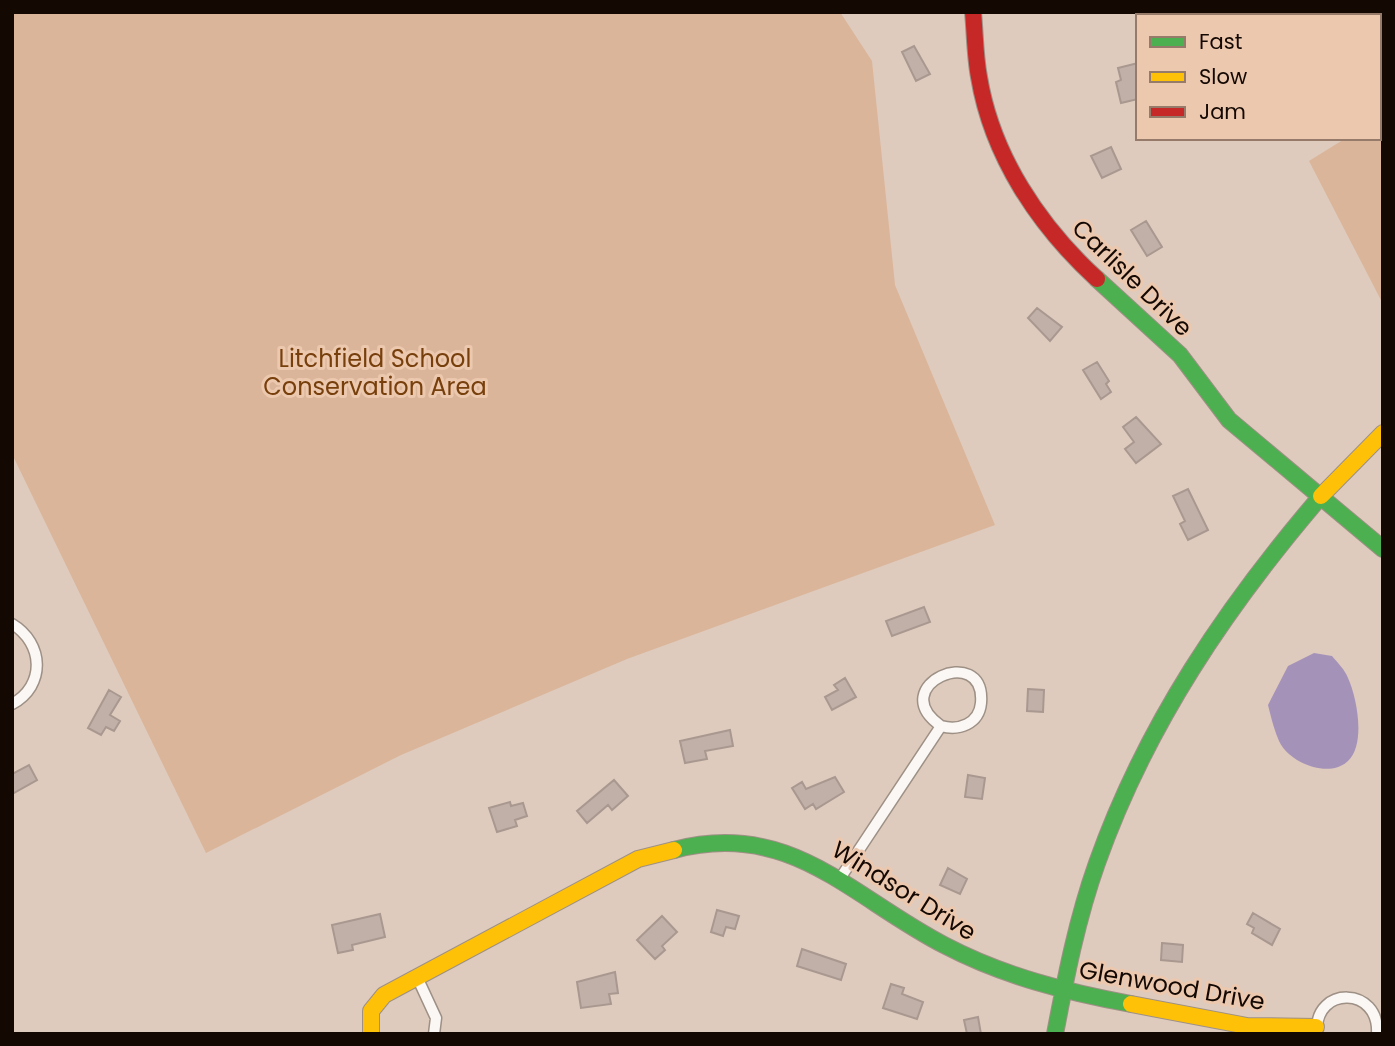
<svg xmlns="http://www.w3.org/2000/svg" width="1395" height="1046" viewBox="0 0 1395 1046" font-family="Poppins,sans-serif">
  <rect width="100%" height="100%" fill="#decbbd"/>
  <path fill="#dab59a" d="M12,12H840L872,61L895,285L995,525L627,659L401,755L206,853L12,454Z
    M1383,116V304L1309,161L1346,138H1379V118Z"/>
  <path fill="#a592b9" d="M1314,653L1332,656C1338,663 1345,670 1348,678C1357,698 1366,744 1348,761C1329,779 1289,763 1279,741C1274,730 1271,717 1268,705L1288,666Z"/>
  <path fill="#c0b0a8" stroke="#a99890" stroke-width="2" d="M914,46L930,74L916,81L902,52Z
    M1138,63V99L1121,103L1116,82L1121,80L1118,68Z
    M1111,147L1121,169L1102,178L1091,156Z
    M1146,221L1162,247L1147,256L1131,230Z
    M1037,308L1062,327L1050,341L1028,318Z
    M1097,362L1109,381L1106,384L1111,392L1101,399L1083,370Z
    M1136,417L1161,444L1136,463L1125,449L1134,442L1123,427Z
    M1188,489L1208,530L1188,540L1180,524L1185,521L1173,496Z
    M924,607L930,622L892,636L886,621Z
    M845,678L856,697L832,710L825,697L838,690L834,685Z
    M1028,689L1044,690L1043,712L1027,711Z
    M109,690L121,697L110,715L120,721L114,731L106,727L101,735L88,728Z
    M730,730L733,746L705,751L707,759L685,763L680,741Z
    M29,765L37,780L12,794V774Z
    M968,775L985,778L982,799L965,797Z
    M835,777L844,792L816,809L813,804L805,809L792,788L802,782L806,789Z
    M614,780L628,796L612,810L608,805L587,823L577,811Z
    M510,802L511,806L523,803L527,816L515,820L517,826L497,832L489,808Z
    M948,868L967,879L960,894L940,885Z
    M717,910L739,916L735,929L726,927L723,936L711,932Z
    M1253,913L1280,929L1272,945L1252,933L1254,928L1247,924Z
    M380,914L385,937L352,945L353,950L338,953L332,925Z
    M662,916L677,932L662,946L665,950L655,959L637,940Z
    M1162,943L1183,945L1182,962L1161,960Z
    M802,949L846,964L841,980L797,966Z
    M615,972L618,993L609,994L611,1004L581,1008L577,982Z
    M891,984L904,988L902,994L923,1002L917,1019L883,1008Z
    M978,1017L981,1034H967L964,1020Z"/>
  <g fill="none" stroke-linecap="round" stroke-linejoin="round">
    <defs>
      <path id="street" d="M12,624C44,643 46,686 12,704
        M841,877L941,726C959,731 979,724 981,703C986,641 883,686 941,726
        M417,977L436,1018L434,1034
        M1317,1031C1315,986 1380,986 1377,1034"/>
      <path id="fast" d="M1097,279L1180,355L1229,420L1383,549
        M674,850C790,819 851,897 944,945C1003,976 1066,992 1131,1004
        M1055,1034C1066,976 1077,919 1097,863C1146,725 1226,607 1321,496"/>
      <path id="slow" d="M1321,496L1383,433
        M1131,1004L1247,1026L1316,1027
        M371,1034V1011L384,995L638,859L674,850"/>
      <path id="jam" d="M973,12C975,33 975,56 979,77C992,156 1039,226 1097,279"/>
    </defs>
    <use href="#street" stroke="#9e9085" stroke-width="13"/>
    <use href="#fast" stroke="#9e9085" stroke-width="18"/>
    <use href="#slow" stroke="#9e9085" stroke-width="18"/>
    <use href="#jam" stroke="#9e9085" stroke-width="18"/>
    <use href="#street" stroke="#faf7f5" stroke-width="10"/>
    <use href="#fast" stroke="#4caf50" stroke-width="16"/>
    <use href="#slow" stroke="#ffc107" stroke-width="16"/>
    <use href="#jam" stroke="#c62828" stroke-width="16"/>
  </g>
  <g text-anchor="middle" stroke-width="6" stroke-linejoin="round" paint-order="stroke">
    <g font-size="24" fill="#140802" stroke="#ecc8af">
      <text transform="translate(1132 278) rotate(44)" y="8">Carlisle Drive</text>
      <text transform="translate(904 891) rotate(32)" y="8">Windsor Drive</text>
      <text transform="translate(1172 986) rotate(10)" y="8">Glenwood Drive</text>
    </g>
    <g font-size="24" fill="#773f0b" stroke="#ecc8af">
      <text x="375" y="367">Litchfield School<tspan x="375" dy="28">Conservation Area</tspan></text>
    </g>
  </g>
  <rect width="1395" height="1046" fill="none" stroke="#140802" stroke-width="28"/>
  <rect x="1136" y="14" width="245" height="126" fill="#ecc8af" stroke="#967b6a" stroke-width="2"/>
  <rect x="1150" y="37" width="35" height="10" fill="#4caf50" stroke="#967b6a" stroke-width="2"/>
  <text x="1199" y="49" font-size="21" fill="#140802">Fast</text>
  <rect x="1150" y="72" width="35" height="10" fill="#ffc107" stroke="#967b6a" stroke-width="2"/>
  <text x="1199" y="84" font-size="21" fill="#140802">Slow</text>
  <rect x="1150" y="107" width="35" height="10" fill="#c62828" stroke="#967b6a" stroke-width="2"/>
  <text x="1199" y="119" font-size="21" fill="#140802">Jam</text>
</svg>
